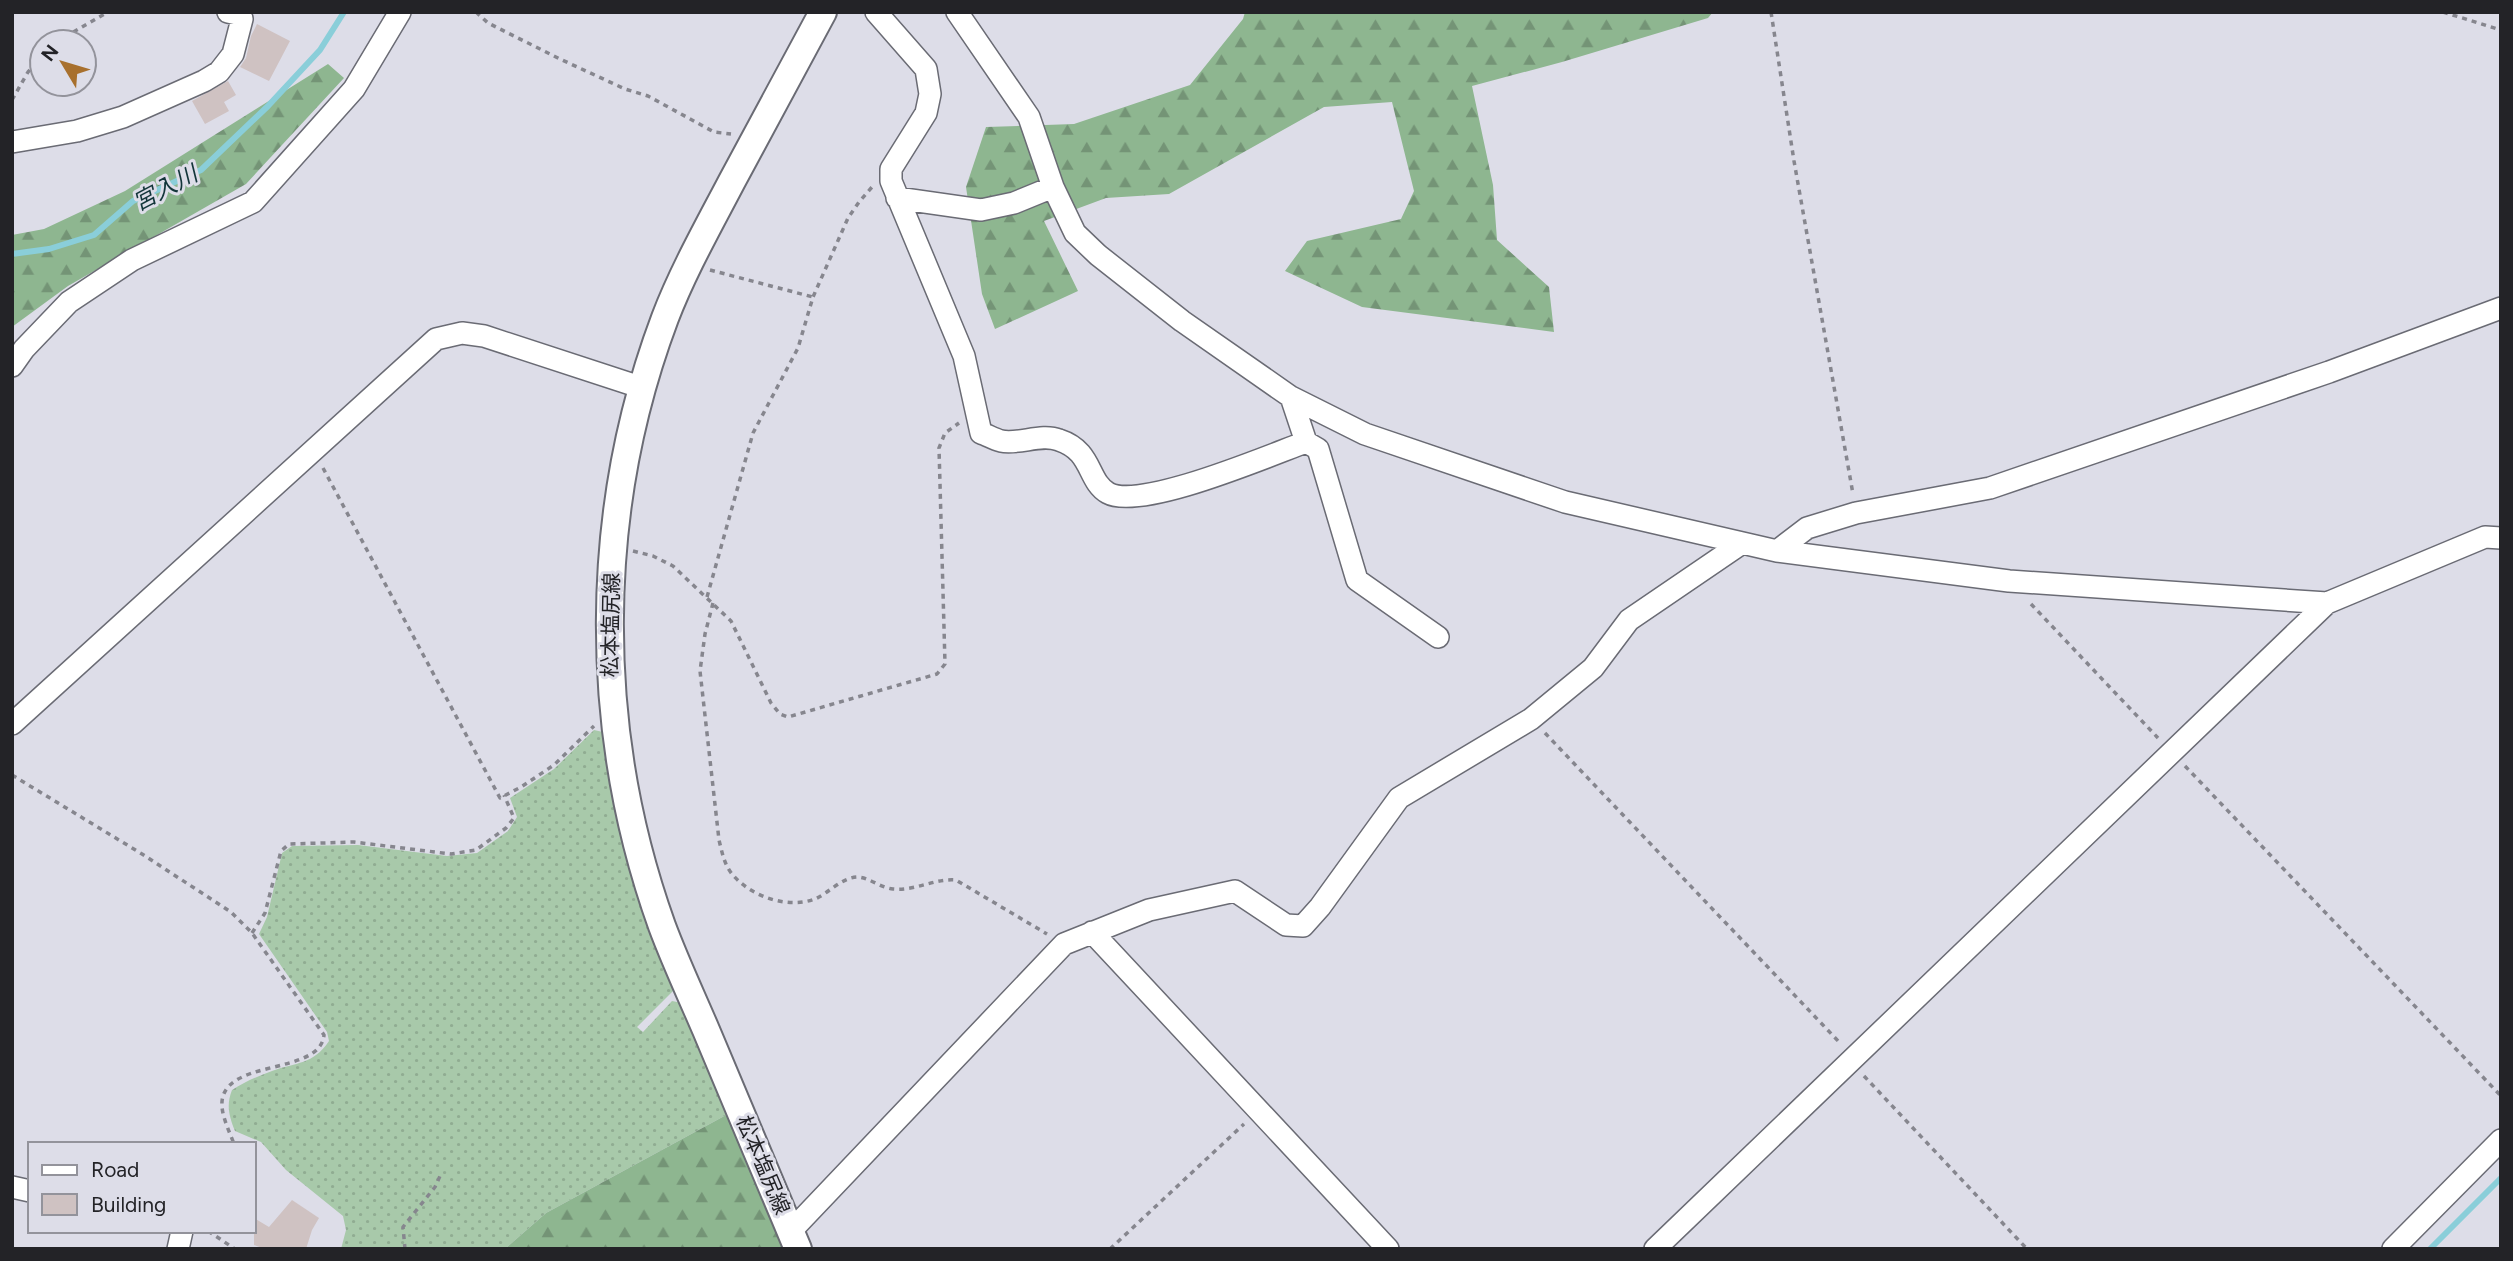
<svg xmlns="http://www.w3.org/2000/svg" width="2513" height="1261" viewBox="0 0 2513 1261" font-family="Figtree,'Noto Sans JP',sans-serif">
  <defs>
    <pattern id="grass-dots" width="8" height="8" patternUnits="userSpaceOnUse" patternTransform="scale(1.75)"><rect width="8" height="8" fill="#a8c9aa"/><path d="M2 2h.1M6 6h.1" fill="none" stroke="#90ac92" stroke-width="1.8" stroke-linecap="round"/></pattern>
    <pattern id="forest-firs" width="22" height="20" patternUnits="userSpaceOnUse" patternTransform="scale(1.75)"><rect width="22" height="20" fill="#8eb690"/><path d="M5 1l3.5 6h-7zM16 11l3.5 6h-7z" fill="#749476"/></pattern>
  </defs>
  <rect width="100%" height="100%" fill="#dddde8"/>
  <path fill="url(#grass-dots)" d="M594,730L603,732L626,847L675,989L637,1027L643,1032L672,1001L682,1003L728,1114L546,1213L505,1249H341L346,1230L343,1216L286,1170L261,1142L235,1131C229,1116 226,1105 232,1090C244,1082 258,1076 272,1071C296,1062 313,1065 329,1041L327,1032L259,934L267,917L282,853L292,846L358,845L447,856L477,853L508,831L517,817L510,798L554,769Z"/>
  <path fill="url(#forest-firs)" d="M1245,12H1713L1708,18L1562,62L1472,86L1493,185L1497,240L1549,287L1554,332L1362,307L1285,271L1307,241L1401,219L1414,191L1392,102L1324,107L1169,194L1106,198L1044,221L1078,291L995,329L982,294L966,187L986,127L1074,124L1190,85L1243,19Z
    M328,64L344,78L246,184L68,286L12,327V235L44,229L125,191Z
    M728,1114L787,1249H505L546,1213Z"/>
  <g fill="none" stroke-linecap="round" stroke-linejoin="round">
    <path stroke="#8aced9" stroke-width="6" d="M12,254L49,249L94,235L133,201L201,170L268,106L320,50L344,12
      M2430,1249L2501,1178"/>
  </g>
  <path fill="#cfc2c2" d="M257,24L290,41L269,81L240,67L246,58L251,36Z
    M228,81L236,95L224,102L229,111L205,124L192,101Z
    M292,1200L319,1218L312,1230L306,1249H265L254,1245V1218L269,1227Z"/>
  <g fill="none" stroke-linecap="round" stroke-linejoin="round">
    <defs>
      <path id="minor" d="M876,12L926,69L930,94L926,113L891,169V181L964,356L981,433C987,435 994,439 1001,441C1019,445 1041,433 1059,440C1093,451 1087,481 1108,493C1140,511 1270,455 1306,442L1291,397
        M957,12L1029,117L1053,187L1075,233L1098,255L1182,321L1291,397L1365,434L1565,502L1777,551L2009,581L2327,603L2485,537L2501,538
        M12,142L77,131L123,117L204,81L219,72L233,54L242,19L237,14L228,12
        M897,198L981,210L1014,203L1053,187
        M12,366L24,349L69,302L132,260L253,202L354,89L400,12
        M1306,442L1318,449L1357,580L1438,637
        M1777,551L1807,528L1856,513L1990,488L2329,372L2501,308
        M12,724L436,339L462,333L484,336L643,388
        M1092,932L1388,1249
        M12,1187L30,1191
        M791,1231L1064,944L1149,910L1235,891L1286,925L1303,926L1320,907L1399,798L1531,719L1593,668L1629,620L1742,543
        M178,1249L182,1231
        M1655,1249L2327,603
        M2393,1249L2501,1140"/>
      <path id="major" d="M798,1249C768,1176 737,1103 706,1030C691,995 675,961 662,926C592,731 592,512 665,318C683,271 709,225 732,181C762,125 792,69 823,12"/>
    </defs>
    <use href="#minor" stroke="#6a6b74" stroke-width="24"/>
    <use href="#major" stroke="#6a6b74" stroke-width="30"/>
    <path stroke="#86868e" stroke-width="3.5" stroke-dasharray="5 5" stroke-linecap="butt" d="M476,12L488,23L560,59L625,89L648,96L714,132L731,134
      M1771,12L1794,161L1853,494
      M2443,12L2501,30
      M56,42L108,12
      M12,100L28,72L42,57
      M710,270L813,297
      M323,468L500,798L521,787L554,765L594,726
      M633,551L653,556L673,566L731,621L771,703L780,714L788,717L937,674L945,664L939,448L945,433L959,423
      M707,597L753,433L798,348L813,297L848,218L859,202L872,187
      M713,603L705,634L700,671L719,840C722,852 724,864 732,874C751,897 788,909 815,899C829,893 842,877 858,877C870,878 881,888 893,889C916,891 935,878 956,880L1047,934
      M2031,604L2158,738
      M1545,733L1841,1044
      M2185,766L2501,1096
      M12,775L142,854L231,912L252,933L324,1035C320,1077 218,1057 222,1107C223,1119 230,1133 234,1144
      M252,933L265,913L281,851L289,844L354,842L451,854L476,850L506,828L514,818L504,795
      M1864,1076L2027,1249
      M208,1231L235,1249
      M405,1249L403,1227L435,1187L440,1176
      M1110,1249L1244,1124"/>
    <use href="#minor" stroke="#fff" stroke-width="21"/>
    <use href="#major" stroke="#fff" stroke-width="26"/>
  </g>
  <g text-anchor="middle" stroke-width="6" stroke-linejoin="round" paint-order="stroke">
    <g font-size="21" fill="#232327" stroke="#dddde8">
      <text transform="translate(611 625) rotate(-89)" y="7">松本塩尻線</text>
      <text transform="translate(763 1165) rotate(67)" y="7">松本塩尻線</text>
    </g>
    <g font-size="23" font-style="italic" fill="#13353a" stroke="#dddde8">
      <text transform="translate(165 188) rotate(-28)" y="8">宮入川</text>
    </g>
  </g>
  <rect width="2513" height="1261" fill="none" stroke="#232327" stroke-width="28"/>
  <rect x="28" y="1142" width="228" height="91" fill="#dddde8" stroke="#93939b" stroke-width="2"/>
  <rect x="42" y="1165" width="35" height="10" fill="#ffffff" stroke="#93939b" stroke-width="2"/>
  <text x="91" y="1177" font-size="21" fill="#232327">Road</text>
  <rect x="42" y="1194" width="35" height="21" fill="#cfc2c2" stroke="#93939b" stroke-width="2"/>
  <text x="91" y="1212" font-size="21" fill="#232327">Building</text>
  <g transform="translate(63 63) rotate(308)"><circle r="33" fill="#dddde8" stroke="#93939b" stroke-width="2"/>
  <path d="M0-5L12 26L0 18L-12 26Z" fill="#a8702d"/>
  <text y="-10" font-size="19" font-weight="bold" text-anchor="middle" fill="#232327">N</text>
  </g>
</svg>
